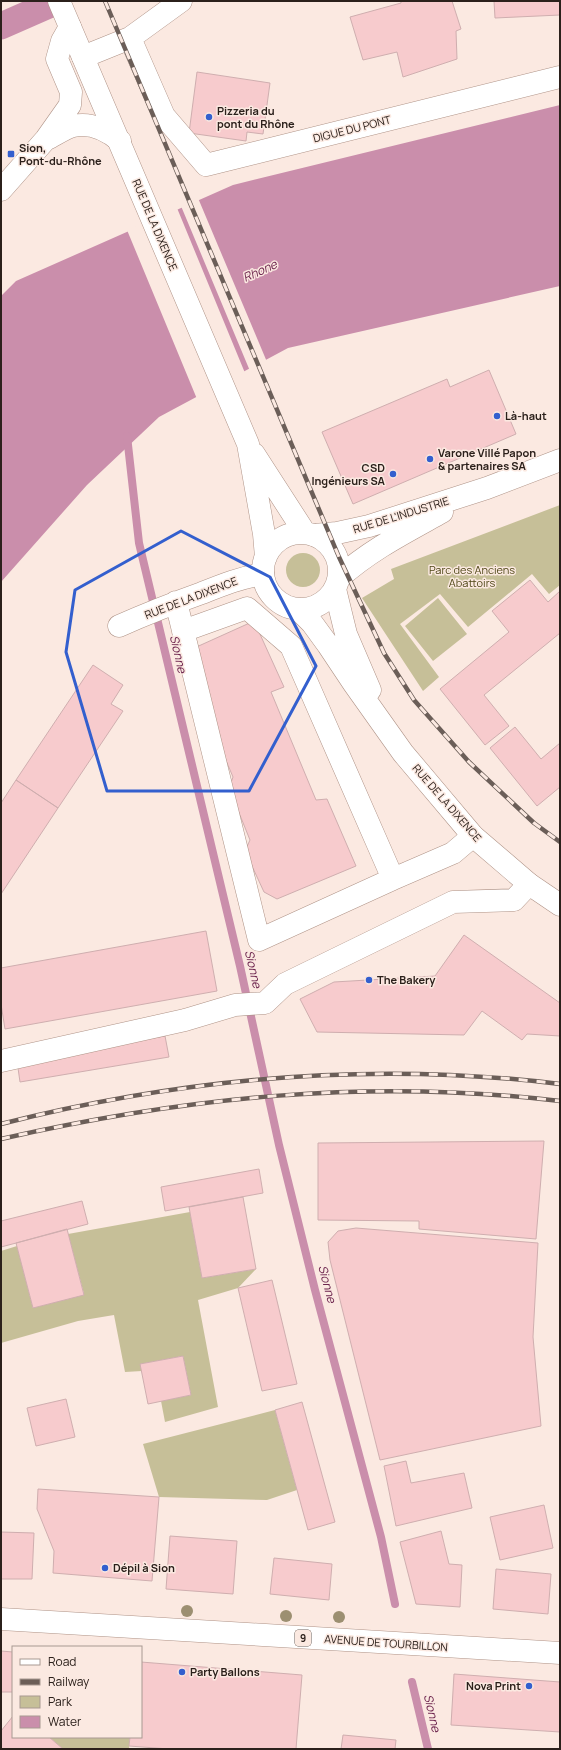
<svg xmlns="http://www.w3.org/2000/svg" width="561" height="1750" viewBox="0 0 561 1750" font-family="Manrope,sans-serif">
  <rect width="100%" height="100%" fill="#fbe9e1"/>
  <path fill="#c6bf98" d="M560,505V585L549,594L532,574L468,627L440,594L400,624L439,677L423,691L362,598L394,579L391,569Z
    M286 570a17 17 0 1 1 34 0a17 17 0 1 1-34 0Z
    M438,598L467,634L433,661L405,626Z
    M190,1212L202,1278L256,1269L238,1288L198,1300L218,1407L165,1422L161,1401L191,1395L183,1356L141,1364L142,1371L125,1372L114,1315L78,1321L1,1343V1251L17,1246L33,1308L84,1294L68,1234Z
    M275,1410L297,1490L267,1500L159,1497L143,1444Z
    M49,1737H130L129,1749H63Z"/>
  <path fill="#ca8eab" d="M560,105V286L288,348L159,417L87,485L1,582V296L16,281L233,185Z"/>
  <path fill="#fbe9e1" d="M198,198L267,362L250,371L181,206Z
    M177,208L245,373L197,399L127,230Z"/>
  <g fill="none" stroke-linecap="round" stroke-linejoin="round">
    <path stroke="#ca8eab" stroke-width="8" d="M127,436L139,543L240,966L279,1145L315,1290L381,1537L395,1604
      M412,1682L428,1749"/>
    <path stroke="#ca8eab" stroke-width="27" d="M1,26L58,1"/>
  </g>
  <path fill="#f7cbcd" stroke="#cfaeaf" d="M401,1H452L461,29L456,31L457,59L403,77L397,52L363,60L350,17L401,3Z
    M494,1H560V15L495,18Z
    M197,72L270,83L263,134L247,132L246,141L189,133Z
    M489,370L516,434L353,504L322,432L447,379L450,387Z
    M530,580L548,602L560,591V633L484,695L509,726L485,745L440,689L509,632L492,611Z
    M254,621L284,687L271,692L316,800L327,799L356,866L277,899L264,892L245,851L250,840L229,788L233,777L209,720L192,649Z
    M93,665L123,685L111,704L123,711L58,808L16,780Z
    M515,727L541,759L560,743V787L537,806L490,748Z
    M16,780L58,808L1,894V803Z
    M206,931L217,991L5,1029L1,1004V968Z
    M464,935L560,1003V1036L527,1034L522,1040L482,1011L464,1035L317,1032L300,999L334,982L435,976Z
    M165,1036L169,1057L20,1082L17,1061Z
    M544,1141L536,1239L419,1229V1221L318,1220V1143Z
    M259,1169L263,1193L165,1211L161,1187Z
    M243,1197L256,1269L202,1278L189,1207Z
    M82,1201L88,1224L1,1247V1221Z
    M356,1228L538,1243L533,1337L541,1426L380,1460L330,1260L328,1242L338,1231Z
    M67,1229L84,1295L33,1308L16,1243Z
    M272,1280L297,1384L262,1391L238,1288Z
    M183,1356L191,1395L148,1404L140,1364Z
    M66,1399L75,1437L36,1446L27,1408Z
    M302,1402L335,1522L308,1530L275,1410Z
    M406,1461L411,1483L464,1473L472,1508L396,1526L384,1466Z
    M38,1489L159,1497L152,1581L53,1573L54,1551L37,1509Z
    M544,1505L553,1548L500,1560L490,1517Z
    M441,1531L449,1564L462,1565L460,1607L416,1604L400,1542Z
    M1,1532L34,1533L32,1579H1Z
    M170,1536L237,1541L233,1594L166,1589Z
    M274,1558L332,1564L329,1600L270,1594Z
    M496,1569L551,1574L548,1614L493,1609Z
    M1,1651L13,1652V1692H1Z
    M141,1662L302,1675L296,1749H169L129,1746L130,1737H141Z
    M454,1674L560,1682V1732L451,1725Z
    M13,1716V1737H49L63,1749H1V1731Z
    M343,1735L396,1740L395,1749H341Z"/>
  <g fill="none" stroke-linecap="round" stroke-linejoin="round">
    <defs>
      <path id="minor" d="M130,38L164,116L206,165L560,77
        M83,57L130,38L181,1
        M47,139C55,135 65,128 73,126C91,122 107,130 120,141
        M1,190L46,139L70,105L71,92L57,59L62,41L70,27
        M314,535L337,533L369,526L487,488L560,460
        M339,578C370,550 406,532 442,512
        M176,602L259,940L393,879L291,646L247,608L183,631
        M119,626C146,614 174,603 202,593C222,585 242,577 263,574
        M393,879L453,853L473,836
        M1,1061L185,1020L235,1005L265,1003L285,984L453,902L514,900L529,884"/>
      <path id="major" d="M59,1L248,444L264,534L266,557
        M254,454L305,533
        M263 571a38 38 0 1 1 76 0a38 38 0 1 1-76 0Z
        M335,589L346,634L370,690
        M299,610L312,623L328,645L354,684L403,753L473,836L529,884L560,905
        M1,1619L560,1653"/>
    </defs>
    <use href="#minor" stroke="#af9387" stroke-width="23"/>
    <use href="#major" stroke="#af9387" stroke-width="23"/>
    <use href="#minor" stroke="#fff" stroke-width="22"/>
    <use href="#major" stroke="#fff" stroke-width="22"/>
    <defs>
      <path id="rail" d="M105,1L339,557L384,653L414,700L469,762L534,823L560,842
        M1,1124C183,1078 373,1061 560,1084
        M1,1139C187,1097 370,1078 560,1101"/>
    </defs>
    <use href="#rail" stroke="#6b5e58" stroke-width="4.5"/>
    <use href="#rail" stroke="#fbe9e1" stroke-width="3" stroke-dasharray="9" stroke-linecap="butt"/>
  </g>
  <g fill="#9c8f71">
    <circle cx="187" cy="1611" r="6"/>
    <circle cx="286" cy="1616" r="6"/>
    <circle cx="339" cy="1617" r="6"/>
  </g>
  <path fill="none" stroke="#335fce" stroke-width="3" stroke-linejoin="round" d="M181,531L270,577L316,666L249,791H107L66,652L75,590Z"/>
  <g fill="#335fce" stroke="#fbe9e1" stroke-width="1.5">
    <circle cx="209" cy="117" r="4"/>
    <rect x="7" y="150" width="8" height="8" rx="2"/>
    <circle cx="497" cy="416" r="4"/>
    <circle cx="430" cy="459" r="4"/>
    <circle cx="393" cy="474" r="4"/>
    <circle cx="369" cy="980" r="4"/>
    <circle cx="105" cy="1568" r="4"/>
    <circle cx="182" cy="1672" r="4"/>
    <circle cx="529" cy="1686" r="4"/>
  </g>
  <g text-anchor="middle" stroke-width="3" stroke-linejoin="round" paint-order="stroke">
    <rect fill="#fbe9e1" stroke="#695c56" stroke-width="1" x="295" y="1630" width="16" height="16" rx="3"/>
    <g font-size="10" font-weight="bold" fill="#2b201b">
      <text x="303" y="1642">9</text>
    </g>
    <g font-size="11" font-weight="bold" fill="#2b201b" stroke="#fbe9e1" text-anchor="start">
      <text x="217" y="115">Pizzeria du<tspan x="217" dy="13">pont du Rhône</tspan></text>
      <text x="19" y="152">Sion,<tspan x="19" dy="13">Pont-du-Rhône</tspan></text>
      <text x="505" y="420">Là-haut</text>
      <text x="438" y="457">Varone Villé Papon<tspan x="438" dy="13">&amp; partenaires SA</tspan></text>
      <text x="385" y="472" text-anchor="end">CSD<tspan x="385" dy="13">Ingénieurs SA</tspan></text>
      <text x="377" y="984">The Bakery</text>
      <text x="113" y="1572">Dépil à Sion</text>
      <text x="190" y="1676">Party Ballons</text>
      <text x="521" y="1690" text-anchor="end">Nova Print</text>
    </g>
    <g font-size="11" fill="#2b201b" stroke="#fbe9e1">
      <text transform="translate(352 129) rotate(-14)" y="4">DIGUE DU PONT</text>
      <text transform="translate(155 225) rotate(67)" y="4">RUE DE LA DIXENCE</text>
      <text transform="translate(401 515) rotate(-17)" y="4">RUE DE L'INDUSTRIE</text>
      <text transform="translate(191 598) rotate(-21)" y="4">RUE DE LA DIXENCE</text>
      <text transform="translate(447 803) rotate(49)" y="4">RUE DE LA DIXENCE</text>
      <text transform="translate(386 1643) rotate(4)" y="4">AVENUE DE TOURBILLON</text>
    </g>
    <g font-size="11" fill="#4e4616" stroke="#fbe9e1">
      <text x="472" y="574">Parc des Anciens<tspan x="472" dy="13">Abattoirs</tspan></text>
    </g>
    <g font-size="12" font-style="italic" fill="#6d254e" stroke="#fbe9e1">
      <text transform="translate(260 271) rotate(-24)" y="4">Rhone</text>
      <text transform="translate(178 654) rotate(77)" y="4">Sionne</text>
      <text transform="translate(253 969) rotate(77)" y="4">Sionne</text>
      <text transform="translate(327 1284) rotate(75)" y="4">Sionne</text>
      <text transform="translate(432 1713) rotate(77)" y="4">Sionne</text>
    </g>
  </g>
  <rect width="561" height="1750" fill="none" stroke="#2b201b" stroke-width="4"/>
  <rect x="12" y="1646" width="130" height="92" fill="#fbe9e1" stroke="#a89992"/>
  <rect x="20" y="1659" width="20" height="6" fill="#ffffff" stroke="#a89992"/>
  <text x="48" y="1666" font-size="12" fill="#2b201b">Road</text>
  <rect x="20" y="1679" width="20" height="6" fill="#6b5e58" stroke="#a89992"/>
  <text x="48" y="1686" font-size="12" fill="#2b201b">Railway</text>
  <rect x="20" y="1696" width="20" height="12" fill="#c6bf98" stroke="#a89992"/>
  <text x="48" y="1706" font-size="12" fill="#2b201b">Park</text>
  <rect x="20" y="1716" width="20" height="12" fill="#ca8eab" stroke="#a89992"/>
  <text x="48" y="1726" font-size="12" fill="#2b201b">Water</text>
</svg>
